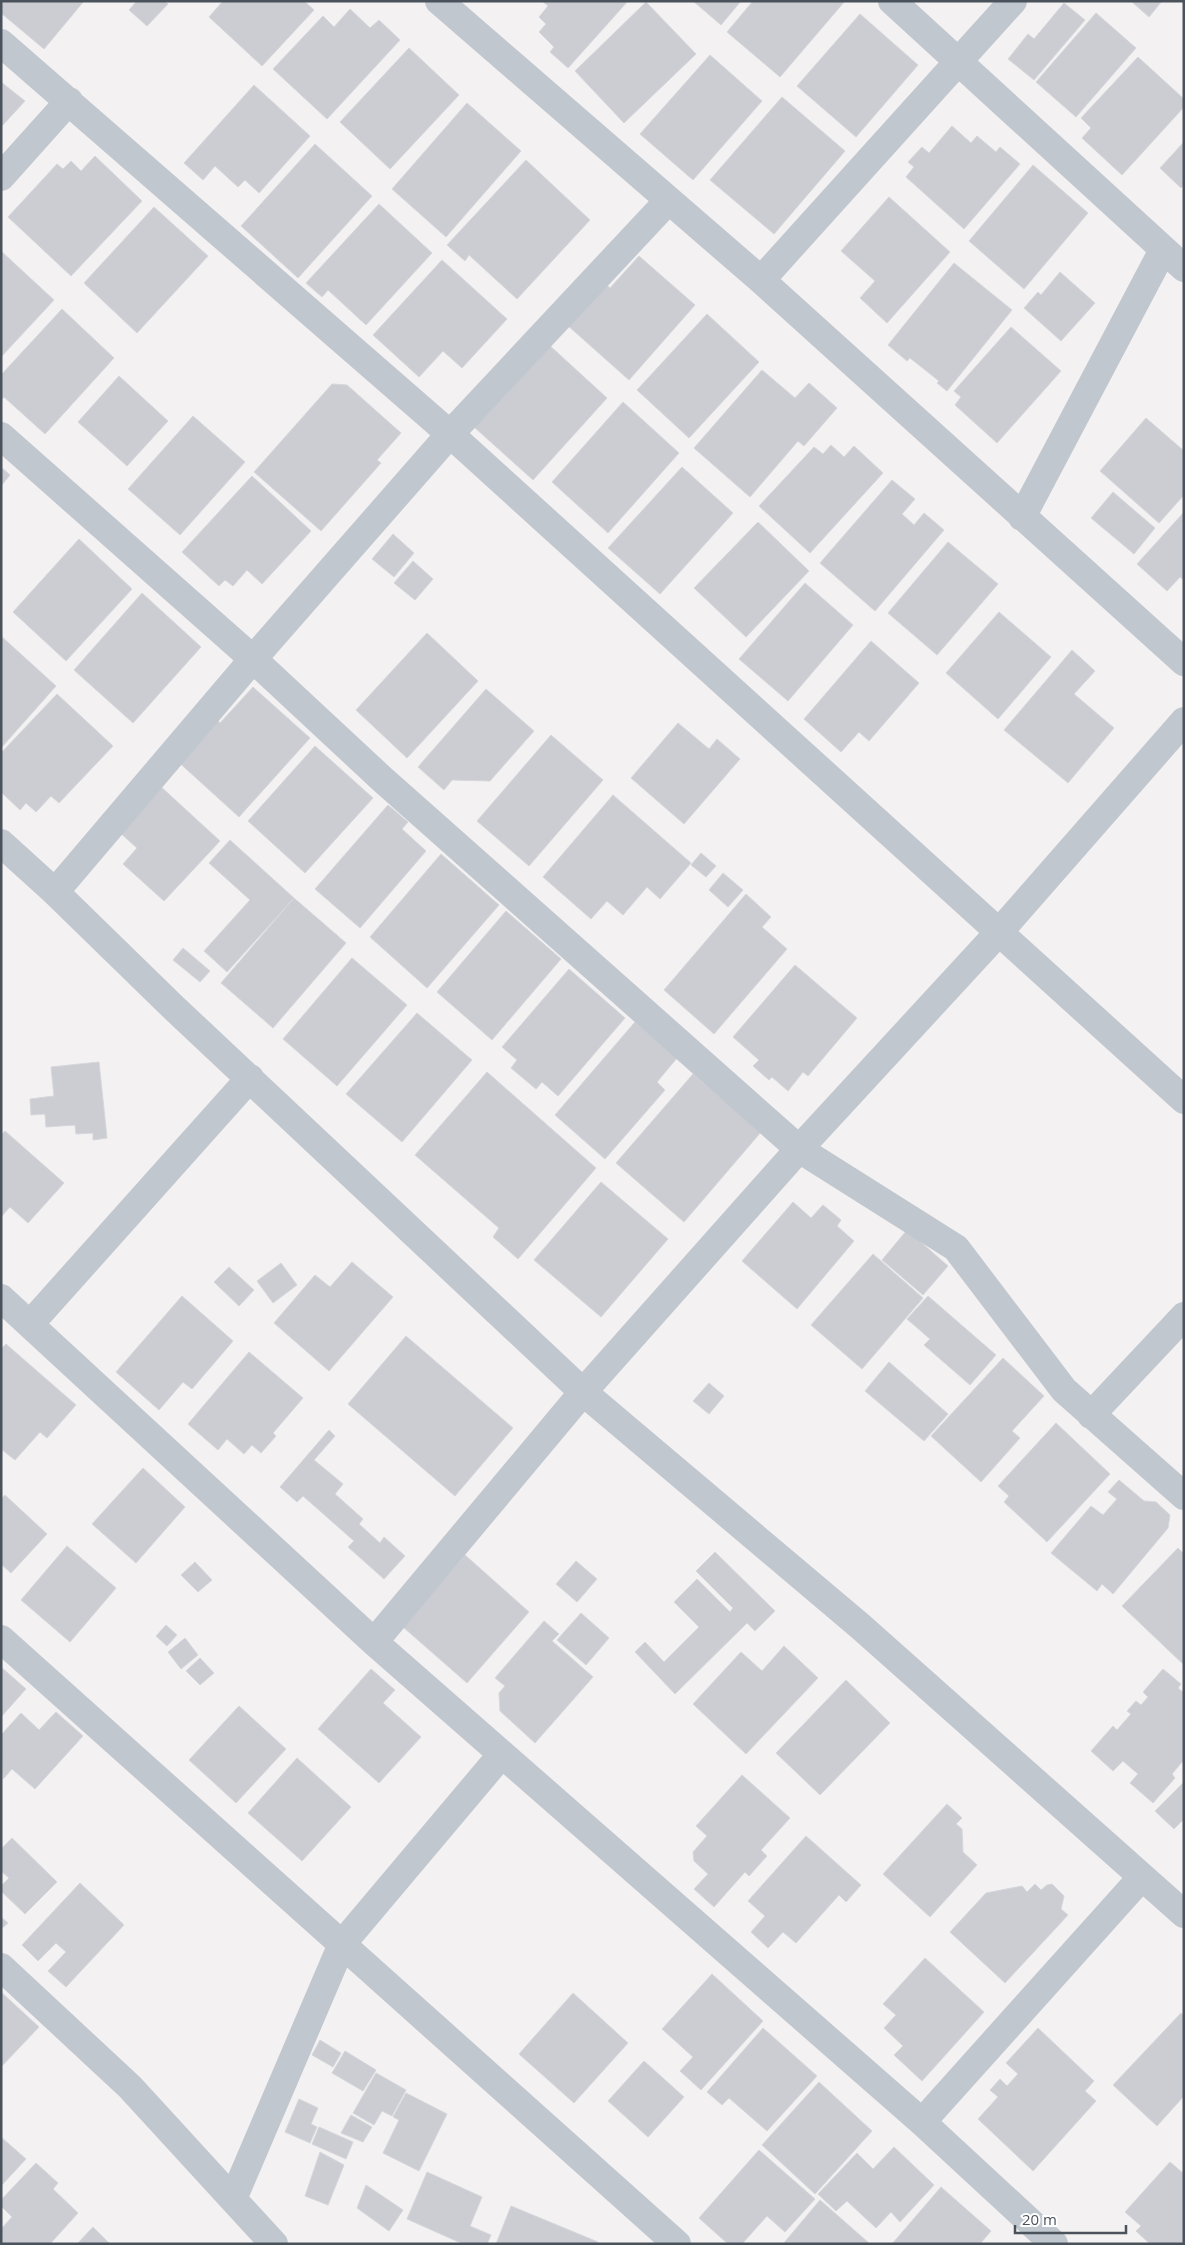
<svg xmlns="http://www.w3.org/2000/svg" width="1185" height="2245" viewBox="0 0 1185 2245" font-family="'Open Sans',sans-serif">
  <rect width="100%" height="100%" fill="#f3f1f1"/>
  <path fill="#cbcdd3" stroke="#d5d7db" d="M1,1H84L44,49L1,13Z
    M137,1H164L168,4L147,26L129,10Z
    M223,1H304L314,10L262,66L209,17Z
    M542,1H628L568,68L550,52L554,47L539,32L546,24L539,17L548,6Z
    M693,1H741L721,25Z
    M753,1H845L780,77L727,32Z
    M1131,1H1162L1149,17Z
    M646,2L696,54L624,123L575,71Z
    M1064,3L1085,20L1034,80L1008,59L1028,34L1034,39Z
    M350,9L370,28L379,20L400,40L327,119L273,69L323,16L334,27Z
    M1096,13L1136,48L1076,117L1036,82Z
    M860,14L918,65L856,137L797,86Z
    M409,48L459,95L390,169L340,122Z
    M710,55L762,101L693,180L640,134Z
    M1138,57L1184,99V107L1122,175L1082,138L1091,128L1081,118Z
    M1,82L25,101L1,127Z
    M254,85L310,136L259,193L245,180L238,187L215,166L203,180L184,163Z
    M782,97L845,151L774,234L710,180Z
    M467,103L521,151L446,237L392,189Z
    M952,126L971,143L977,136L996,152L1000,147L1020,164L964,229L906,177L914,167L908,162L922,147L929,153Z
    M1183,143L1184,185L1181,188L1160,168Z
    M315,144L372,196L298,278L241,226Z
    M95,156L142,201L71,276L8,217L57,164L63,169L71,161L81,171Z
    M526,160L590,220L517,299L469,255L465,261L447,245Z
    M1033,165L1088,213L1024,289L969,241Z
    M889,197L950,252L887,323L860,298L875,281L841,251Z
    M379,204L432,253L366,325L328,290L322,297L306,283Z
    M154,207L208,256L137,333L84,283Z
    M1,251L54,300L1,357Z
    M639,256L695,305L629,380L566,324L603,282L610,288Z
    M442,260L507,319L462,368L443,351L419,377L373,335Z
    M954,263L1012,310L947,391L937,383L939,381L910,358L907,361L888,345Z
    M1060,272L1095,303L1061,341L1024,308L1038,292L1041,295Z
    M62,309L114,358L45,434L4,397L1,400V375Z
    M707,314L759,362L689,438L637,390Z
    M1011,327L1061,371L997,443L955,405L961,397L954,391Z
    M548,344L607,398L533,480L474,427Z
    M762,370L795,398L809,383L837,408L804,446L798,441L750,497L694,448Z
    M119,376L168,421L127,466L78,422Z
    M332,384L347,385L401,433L377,460L381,463L321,531L254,472Z
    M623,402L679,453L608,533L552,482Z
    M193,416L245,462L180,535L128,489Z
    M1146,418L1184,451V495L1159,523L1100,471Z
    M831,445L844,457L854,446L883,473L810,553L759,506L814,447L823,454Z
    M1,467L10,475L1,486Z
    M682,467L733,513L660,594L608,548Z
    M252,476L311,531L262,584L247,570L233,586L225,580L219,586L182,552Z
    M892,480L915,499L902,514L914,525L924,513L944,530L875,611L820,563Z
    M1113,492L1155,528L1134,554L1091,518Z
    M1184,512V580L1180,577L1167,591L1137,564Z
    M758,522L809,571L746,637L694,588Z
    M393,534L414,553L394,577L372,559Z
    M79,539L132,589L66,661L13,612Z
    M948,542L998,584L937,655L888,613Z
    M413,561L433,579L415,600L394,583Z
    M805,583L853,625L788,701L739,659Z
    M142,593L201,647L133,723L74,670Z
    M999,612L1051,657L998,719L946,673Z
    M427,633L478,681L407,758L356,710Z
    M1,636L56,686L1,748Z
    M871,641L919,683L869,741L859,732L841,752L804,719Z
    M1072,650L1095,671L1074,694L1114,728L1068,783L1004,730Z
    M253,687L310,738L239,817L174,758L212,716L220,723Z
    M486,689L534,731L490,781L452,780L444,790L418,767Z
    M57,694L113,746L59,803L51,796L36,812L26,803L20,810L1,792V753Z
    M678,723L709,749L717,739L740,759L684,824L631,778Z
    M551,735L603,780L529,866L477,821Z
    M315,746L373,798L305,873L248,821Z
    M159,785L220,841L164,901L123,864L137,848L118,831Z
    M613,795L691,863L660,899L647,887L623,915L607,901L591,919L543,877Z
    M388,805L408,822L402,829L426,851L360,928L315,889Z
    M230,840L294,898L227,972L204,951L250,900L209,863Z
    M701,853L716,866L706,877L691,865Z
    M441,854L499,905L427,988L370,937Z
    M723,873L743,890L728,907L709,890Z
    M746,894L771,917L762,927L787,949L714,1034L664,990Z
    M294,898L346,943L273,1028L221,983Z
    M506,911L561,959L492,1040L437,992Z
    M183,948L210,971L200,982L173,960Z
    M352,958L407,1005L337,1086L283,1039Z
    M795,965L857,1018L808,1076L803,1072L788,1091L772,1077L769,1080L753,1066L759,1060L733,1037Z
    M569,969L625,1018L558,1096L542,1082L536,1089L511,1068L517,1060L502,1047Z
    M417,1013L472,1060L402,1142L346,1094Z
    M635,1022L677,1058L657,1082L665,1090L605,1159L555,1115Z
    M99,1062L107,1138L93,1140V1133L76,1134L75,1125L46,1127L45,1114L31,1115L30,1099L54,1096L51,1067Z
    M487,1072L596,1168L518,1259L493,1237L499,1228L415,1155Z
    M693,1074L761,1132L684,1222L616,1163Z
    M5,1131L64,1183L28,1223L10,1207L1,1217V1135Z
    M601,1182L668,1239L601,1317L534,1260Z
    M793,1202L811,1218L823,1205L841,1220L837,1226L854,1241L797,1309L742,1261Z
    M907,1230L948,1266L923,1295L882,1260Z
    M873,1254L923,1298L862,1369L811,1325Z
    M352,1262L393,1297L329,1371L274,1323L315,1275L330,1287Z
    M281,1263L297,1285L273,1303L257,1281Z
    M229,1267L254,1290L239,1306L214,1282Z
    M182,1296L233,1341L192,1389L183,1382L159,1410L116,1372Z
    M928,1296L996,1355L970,1385L924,1345L930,1339L907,1319Z
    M406,1336L513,1428L455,1496L348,1404Z
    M6,1344L76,1405L47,1438L40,1432L15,1460L1,1449V1349Z
    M249,1352L303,1398L273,1433L276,1436L261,1453L252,1445L244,1454L227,1439L218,1450L188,1424Z
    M1003,1358L1044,1396L1012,1431L1020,1438L981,1482L931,1436Z
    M889,1362L948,1414L924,1441L865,1391Z
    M709,1383L724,1396L709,1414L693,1401Z
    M1056,1423L1110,1474L1047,1542L1004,1502L1009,1496L998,1486Z
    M329,1430L335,1436L314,1460L343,1484L335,1494L363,1519L359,1524L380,1543L384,1537L405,1556L384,1579L348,1547L354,1541L303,1496L297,1502L280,1487Z
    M143,1468L185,1507L136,1563L92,1524Z
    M1119,1480L1144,1501L1156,1502L1170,1515L1168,1528L1113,1594L1102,1584L1097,1591L1051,1553L1091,1506L1103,1515L1117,1499L1108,1492Z
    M5,1495L47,1534L11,1573L1,1564V1499Z
    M67,1546L116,1588L70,1642L21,1600Z
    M1178,1548L1184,1554V1665L1122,1606Z
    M715,1552L775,1611L755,1631L747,1623L675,1694L635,1652L645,1642L664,1662L699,1627L674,1602L697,1579L730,1612L733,1608L696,1571Z
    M465,1555L529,1612L467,1683L403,1627Z
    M576,1561L597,1579L577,1602L556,1584Z
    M195,1562L212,1580L198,1592L181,1575Z
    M581,1613L609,1638L586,1665L557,1640Z
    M544,1621L559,1634L552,1641L593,1677L535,1743L500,1711L499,1693L505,1686L495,1678Z
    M166,1625L177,1635L167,1646L156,1636Z
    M185,1638L198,1655L181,1669L168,1652Z
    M784,1646L818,1678L746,1754L693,1704L741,1652L762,1671Z
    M200,1658L214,1673L200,1685L186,1671Z
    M1,1667L26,1689L1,1717Z
    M371,1669L395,1690L383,1703L421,1737L379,1783L318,1729Z
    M1163,1669L1181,1684L1178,1688L1184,1693V1763L1182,1762L1172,1774L1175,1778L1153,1803L1130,1783L1138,1774L1123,1761L1113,1771L1091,1751L1113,1726L1117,1730L1131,1714L1127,1711L1136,1701L1141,1705L1148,1697L1143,1692Z
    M846,1680L890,1723L820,1795L776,1753Z
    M239,1706L286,1749L236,1803L189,1760Z
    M56,1712L83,1736L35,1789L12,1769L3,1779L1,1735L21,1713L39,1730Z
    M297,1758L351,1807L302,1861L248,1813Z
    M742,1775L790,1818L761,1850L767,1856L749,1876L745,1872L714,1907L694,1889L708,1874L694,1861L693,1852L707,1836L696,1826Z
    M1184,1782V1819L1174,1829L1155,1811Z
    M947,1804L962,1818L956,1824L962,1829L963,1852L977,1865L930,1917L883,1874Z
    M806,1836L861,1885L846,1902L839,1895L796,1943L783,1932L768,1948L751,1932L765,1916L748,1901Z
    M12,1838L57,1882L25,1914L1,1891V1886L9,1878L1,1871V1849Z
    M80,1883L124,1925L66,1987L48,1971L66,1952L56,1943L38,1961L22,1945Z
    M1035,1884L1041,1890L1047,1885L1052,1884L1064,1896L1061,1909L1068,1915L1005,1983L950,1932L986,1893L1022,1886L1027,1892Z
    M1,1917L8,1923L1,1929Z
    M925,1958L984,2012L922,2081L894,2055L903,2046L884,2028L896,2015L883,2004Z
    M712,1974L763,2021L701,2090L680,2071L693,2057L662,2029Z
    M1,1992L39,2027L1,2067Z
    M573,1993L628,2043L574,2103L519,2054Z
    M1181,2013L1184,2016V2096L1157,2126L1113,2085Z
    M763,2028L817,2076L767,2131L729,2098L722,2105L707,2092Z
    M1038,2028L1094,2081L1085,2091L1096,2101L1033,2171L978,2119L998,2097L990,2090L1000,2079L1007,2086L1018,2074L1006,2063Z
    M320,2040L341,2053L333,2067L312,2055Z
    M345,2051L376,2070L363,2091L332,2073Z
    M644,2061L684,2097L648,2137L608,2101Z
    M376,2073L406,2090L392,2116L382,2111L374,2125L353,2113Z
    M819,2082L872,2131L815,2194L762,2145Z
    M406,2093L447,2114L419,2171L383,2153L399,2120L393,2117Z
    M299,2099L318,2108L311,2124L317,2127L310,2143L285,2132Z
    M351,2115L372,2127L363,2142L341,2133Z
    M319,2127L353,2142L346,2159L312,2144Z
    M1,2137L26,2159L1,2186Z
    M894,2147L934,2185L900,2222L891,2212L876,2228L847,2201L836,2211L818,2194L857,2153L873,2169Z
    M759,2150L815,2199L785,2232L767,2216L742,2244H728L699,2218Z
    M320,2152L344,2165L328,2205L305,2196Z
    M1170,2162L1184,2174V2244H1150L1136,2231L1141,2226L1125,2212Z
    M36,2163L58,2183L53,2189L78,2213L50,2244H1V2229L12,2217L1,2206V2200Z
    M427,2172L482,2197L470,2226L491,2235L487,2244H463L407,2219Z
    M366,2185L403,2210L389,2231L357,2208Z
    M941,2187L991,2231L980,2244H892Z
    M820,2200L870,2244H783Z
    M511,2206L598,2242L597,2244H496Z
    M93,2227L110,2244H77Z"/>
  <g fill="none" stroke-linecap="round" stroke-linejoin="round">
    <path stroke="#c0c7ce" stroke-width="28" d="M439,1L761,280L1184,662
      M892,1L1184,268
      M1,43L450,434L1184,1100
      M1,177L69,101
      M761,280L1013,1
      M1,436L253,659L382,779L799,1149L956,1248L1064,1390L1184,1496
      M1022,517L1163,250
      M1,843L55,892L173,1007L583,1392L860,1626L1184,1914
      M55,892L253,659L450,434L668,201
      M1,1298L374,1642L922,2122L1054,2244
      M31,1323L250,1078
      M1091,1415L1184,1316
      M1,1639L677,2244
      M374,1642L583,1392L799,1149L1000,931L1184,721
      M1,1967L130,2087L274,2244
      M922,2122L1141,1878
      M233,2199L342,1944L502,1754"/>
  </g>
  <rect width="1185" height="2245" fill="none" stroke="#4a535c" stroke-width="5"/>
  <path d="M1015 2225v8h111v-8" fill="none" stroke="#4a535c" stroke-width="2.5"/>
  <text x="1022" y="2225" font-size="15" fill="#4a535c" stroke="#ffffff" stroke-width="4" paint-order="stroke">20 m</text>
</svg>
